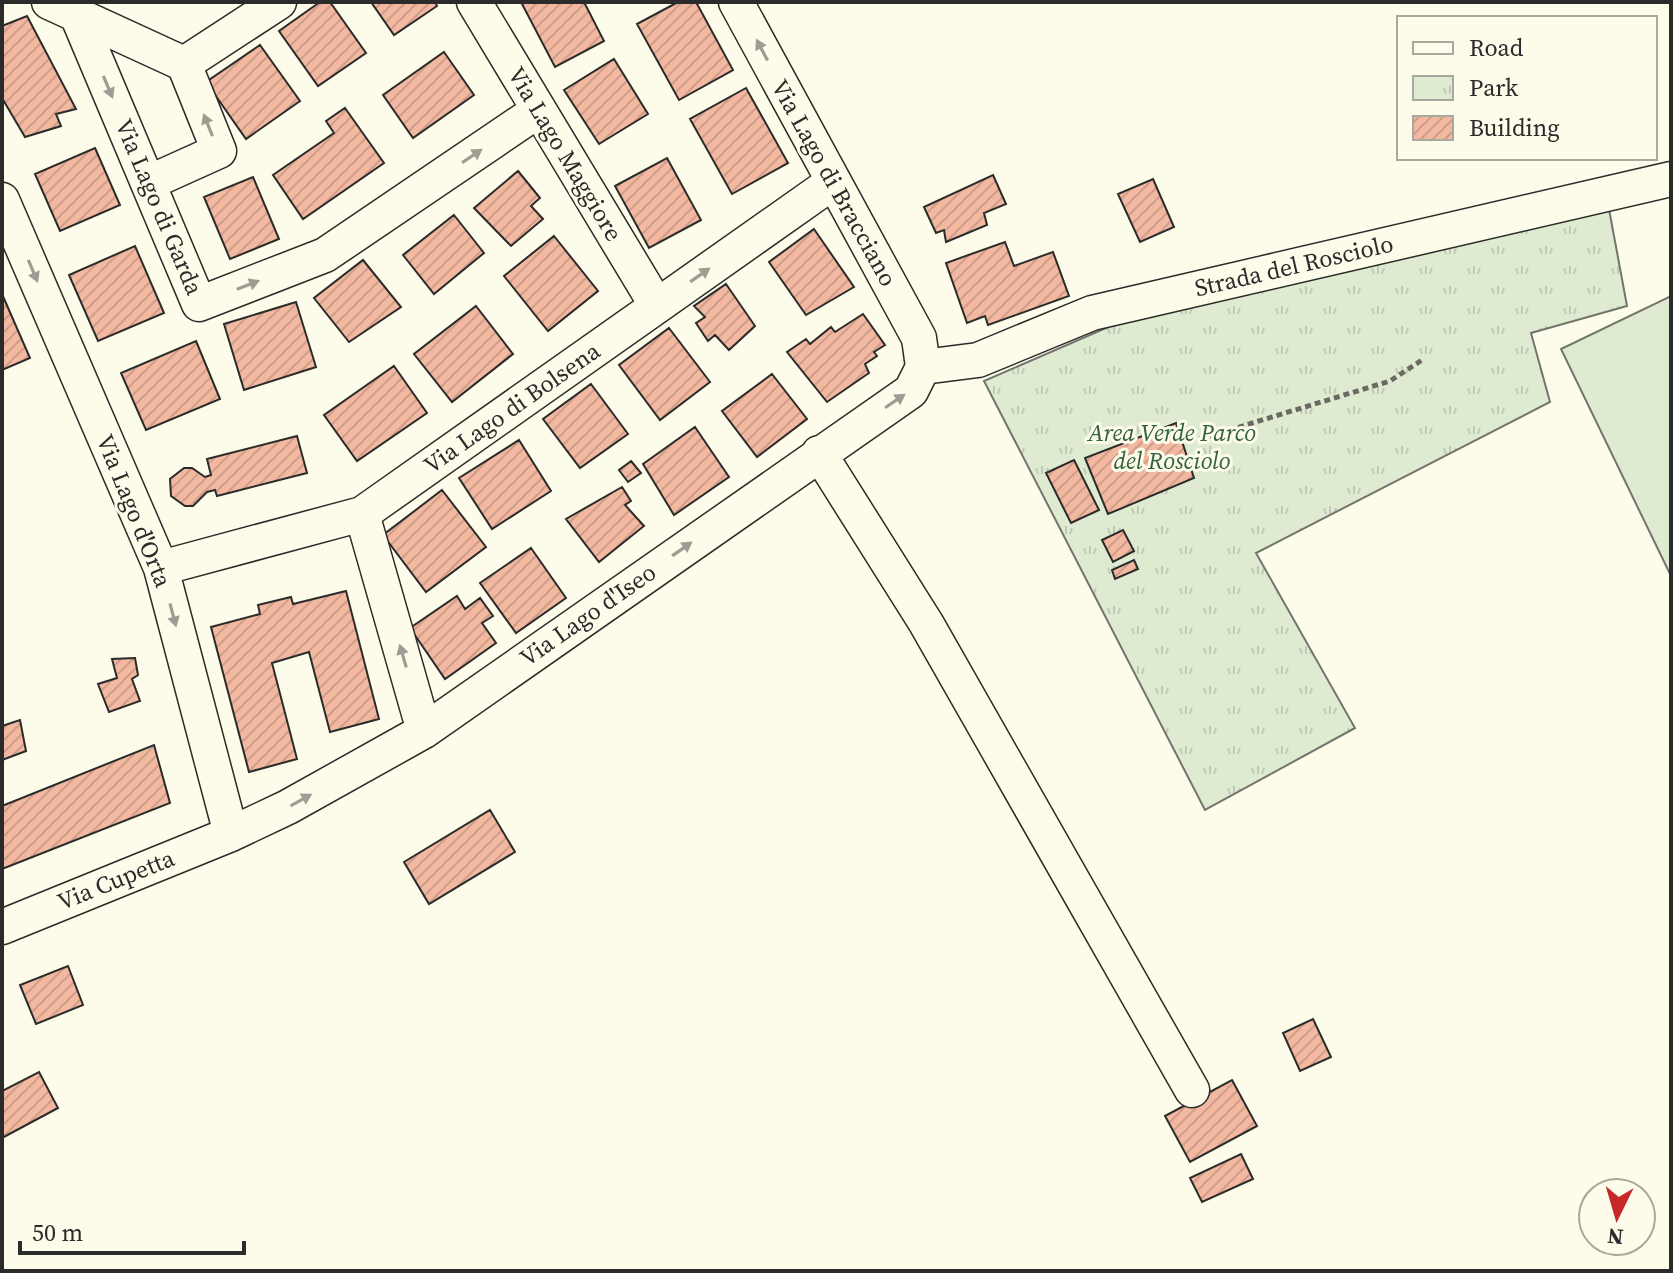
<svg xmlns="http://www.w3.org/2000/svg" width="1673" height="1273" viewBox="0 0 1673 1273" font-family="'Source Serif 4',serif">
  <defs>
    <pattern id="park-tufts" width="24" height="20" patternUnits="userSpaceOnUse" patternTransform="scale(2)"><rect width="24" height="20" fill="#deebd1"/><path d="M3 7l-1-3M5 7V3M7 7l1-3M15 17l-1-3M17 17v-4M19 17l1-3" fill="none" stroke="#bfcab4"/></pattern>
    <pattern id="building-hatch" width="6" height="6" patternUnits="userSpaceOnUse" patternTransform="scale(2)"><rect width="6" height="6" fill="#f2b8a0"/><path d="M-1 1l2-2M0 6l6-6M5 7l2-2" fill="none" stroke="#d09e8a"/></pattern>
  </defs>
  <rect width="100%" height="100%" fill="#fdfbea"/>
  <path fill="url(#park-tufts)" stroke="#74746e" stroke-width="2" d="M1609,209L1627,306L1531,333L1550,402L1256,553L1355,728L1205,810L984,381L1129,318Z"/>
  <path fill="#deebd1" stroke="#74746e" stroke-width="2" d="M1671,296V576L1561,349Z"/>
  <path fill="url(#building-hatch)" stroke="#2b2b2b" stroke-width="2" d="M320,2H330L366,53L318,86L279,31Z
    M371,2H435L437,6L394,35Z
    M521,2H584L604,41L555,67Z
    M678,2H696L733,70L679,100L637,24Z
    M27,16L76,109L56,114L61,126L25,137L2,98V26Z
    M260,45L300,101L246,139L206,82Z
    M444,52L474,95L413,138L383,95Z
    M614,59L648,114L599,144L564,90Z
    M746,88L788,163L732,194L690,119Z
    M345,108L384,163L303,219L273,175L334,133L326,121Z
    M95,148L120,205L60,231L35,174Z
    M667,158L701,220L649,248L615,186Z
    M518,171L540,198L531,206L543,219L511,246L474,208Z
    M993,175L1006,204L984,213L987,225L946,242L944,230L936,233L924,207Z
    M253,177L279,239L230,259L204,197Z
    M1153,179L1174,227L1140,242L1118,194Z
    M454,215L484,253L434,294L403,255Z
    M814,229L854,287L806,315L769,262Z
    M554,236L598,291L548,331L504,276Z
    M1005,242L1014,266L1053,252L1069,296L988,325L985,316L967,323L946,263Z
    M135,246L164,313L98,341L69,275Z
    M363,260L401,307L349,342L314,298Z
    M726,284L755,326L729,350L715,335L708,341L696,323L705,317L694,306Z
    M2,294L30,358L2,370Z
    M296,302L316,367L244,390L224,324Z
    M476,306L513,354L452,402L414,354Z
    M863,314L885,345L874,352L877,356L865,364L869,373L827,402L787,352L806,339L810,344L831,327L835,332Z
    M669,328L710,382L660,420L619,365Z
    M196,341L220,399L146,430L121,373Z
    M394,366L427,413L357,461L324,415Z
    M772,374L807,419L757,457L722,411Z
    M591,384L628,434L580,468L543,419Z
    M1176,423L1194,478L1108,514L1085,458Z
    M695,427L729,477L674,515L643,464Z
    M297,436L307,473L217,496L215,490L207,492L193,506H185L171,496L170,479L184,468H192L205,477L211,475L207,459Z
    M519,440L551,491L492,529L459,478Z
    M1074,460L1099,510L1071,523L1046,473Z
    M631,461L641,473L628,482L619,470Z
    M622,487L631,501L625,505L644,526L599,562L566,519Z
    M442,490L486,547L426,592L383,535Z
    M1123,530L1134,551L1113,562L1102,540Z
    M531,548L566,598L516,633L480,583Z
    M1134,560L1138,569L1115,579L1112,570Z
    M346,591L379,719L330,732L309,652L272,663L297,759L249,772L211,627L260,614L258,605L291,597L293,604Z
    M457,596L465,609L480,598L493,616L482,623L496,643L445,679L410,628Z
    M135,658L138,675L132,679L140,701L109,712L98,684L117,678L112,659Z
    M20,720L26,751L2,760V726Z
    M154,745L170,803L2,869V806Z
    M490,810L515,852L429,904L404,862Z
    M68,966L83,1005L36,1024L20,985Z
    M1313,1019L1331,1057L1300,1071L1283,1033Z
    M39,1072L58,1108L2,1138V1091Z
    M1232,1080L1257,1126L1190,1162L1165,1116Z
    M1241,1154L1253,1179L1202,1202L1190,1178Z"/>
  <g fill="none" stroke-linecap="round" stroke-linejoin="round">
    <defs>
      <path id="minor" d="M49,2L184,64
        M474,2L657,306
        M736,2L919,338L923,367
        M77,15L199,304L325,255L539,110
        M184,64L279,2
        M148,183L219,151L184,64
        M2,200L161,568L231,834
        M923,367L978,360L1092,313L1671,179
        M819,453L926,623L1192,1090
        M362,514L424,731
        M161,568L362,514L833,182
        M2,927L231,834L288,807L424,731L911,391L923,367"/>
    </defs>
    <use href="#minor" stroke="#2b2b2b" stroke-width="37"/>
    <path stroke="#6a6964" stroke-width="5" stroke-dasharray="6 4" stroke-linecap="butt" d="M1200,439L1390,381L1422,360"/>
    <use href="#minor" stroke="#fdfbea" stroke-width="34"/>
  </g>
  <defs><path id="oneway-solid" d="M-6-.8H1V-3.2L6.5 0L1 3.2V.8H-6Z" transform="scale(2)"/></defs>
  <g fill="#9e9d94">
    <use href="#oneway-solid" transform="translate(762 50) rotate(-118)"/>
    <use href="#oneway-solid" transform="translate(108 87) rotate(67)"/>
    <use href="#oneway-solid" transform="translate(208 125) rotate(-112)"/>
    <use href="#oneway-solid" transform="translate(472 156) rotate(-34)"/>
    <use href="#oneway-solid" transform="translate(33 271) rotate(67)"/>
    <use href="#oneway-solid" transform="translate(700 275) rotate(-35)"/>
    <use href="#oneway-solid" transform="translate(248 285) rotate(-21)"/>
    <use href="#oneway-solid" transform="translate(895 401) rotate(-34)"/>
    <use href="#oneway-solid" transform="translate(682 549) rotate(-35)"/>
    <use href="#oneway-solid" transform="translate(173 615) rotate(75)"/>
    <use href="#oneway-solid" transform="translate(403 656) rotate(-106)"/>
    <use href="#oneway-solid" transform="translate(301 800) rotate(-29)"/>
  </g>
  <g text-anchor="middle" stroke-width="6" stroke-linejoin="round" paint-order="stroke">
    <g font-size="24" fill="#2b2b2b" stroke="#fdfbea">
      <text transform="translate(565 154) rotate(59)" y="8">Via Lago Maggiore</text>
      <text transform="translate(834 183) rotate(61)" y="8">Via Lago di Bracciano</text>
      <text transform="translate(159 207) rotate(67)" y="8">Via Lago di Garda</text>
      <text transform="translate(1294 266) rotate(-13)" y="8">Strada del Rosciolo</text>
      <text transform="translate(512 408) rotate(-35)" y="8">Via Lago di Bolsena</text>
      <text transform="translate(134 511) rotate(68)" y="8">Via Lago d'Orta</text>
      <text transform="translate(588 615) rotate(-35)" y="8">Via Lago d'Iseo</text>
      <text transform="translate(116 880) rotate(-22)" y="8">Via Cupetta</text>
    </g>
    <g font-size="24" font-style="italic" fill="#34623c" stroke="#fdfbea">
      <text x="1172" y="441">Area Verde Parco<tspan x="1172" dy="28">del Rosciolo</tspan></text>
    </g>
  </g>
  <rect width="1673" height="1273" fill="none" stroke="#2b2b2b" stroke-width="8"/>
  <rect x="1397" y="16" width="260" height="144" fill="#fdfbea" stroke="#a9a89e" stroke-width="2"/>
  <rect x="1413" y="42" width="40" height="12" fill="#fdfbea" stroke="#a9a89e" stroke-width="2"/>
  <text x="1469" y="56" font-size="24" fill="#2b2b2b">Road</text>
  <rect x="1413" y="76" width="40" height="24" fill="url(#park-tufts)" stroke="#a9a89e" stroke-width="2"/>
  <text x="1469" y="96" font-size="24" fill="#2b2b2b">Park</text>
  <rect x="1413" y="116" width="40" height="24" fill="url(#building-hatch)" stroke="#a9a89e" stroke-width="2"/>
  <text x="1469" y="136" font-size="24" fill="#2b2b2b">Building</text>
  <g transform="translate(1617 1217) rotate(185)"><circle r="38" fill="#fdfbea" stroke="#a9a89e" stroke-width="2"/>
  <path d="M0-6L14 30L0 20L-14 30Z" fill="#c62828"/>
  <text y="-12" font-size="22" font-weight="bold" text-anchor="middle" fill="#2b2b2b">N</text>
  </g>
  <path d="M20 1241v12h224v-12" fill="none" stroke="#2b2b2b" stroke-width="4"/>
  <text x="32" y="1241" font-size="24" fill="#2b2b2b" stroke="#fdfbea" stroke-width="6" paint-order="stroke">50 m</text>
</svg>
